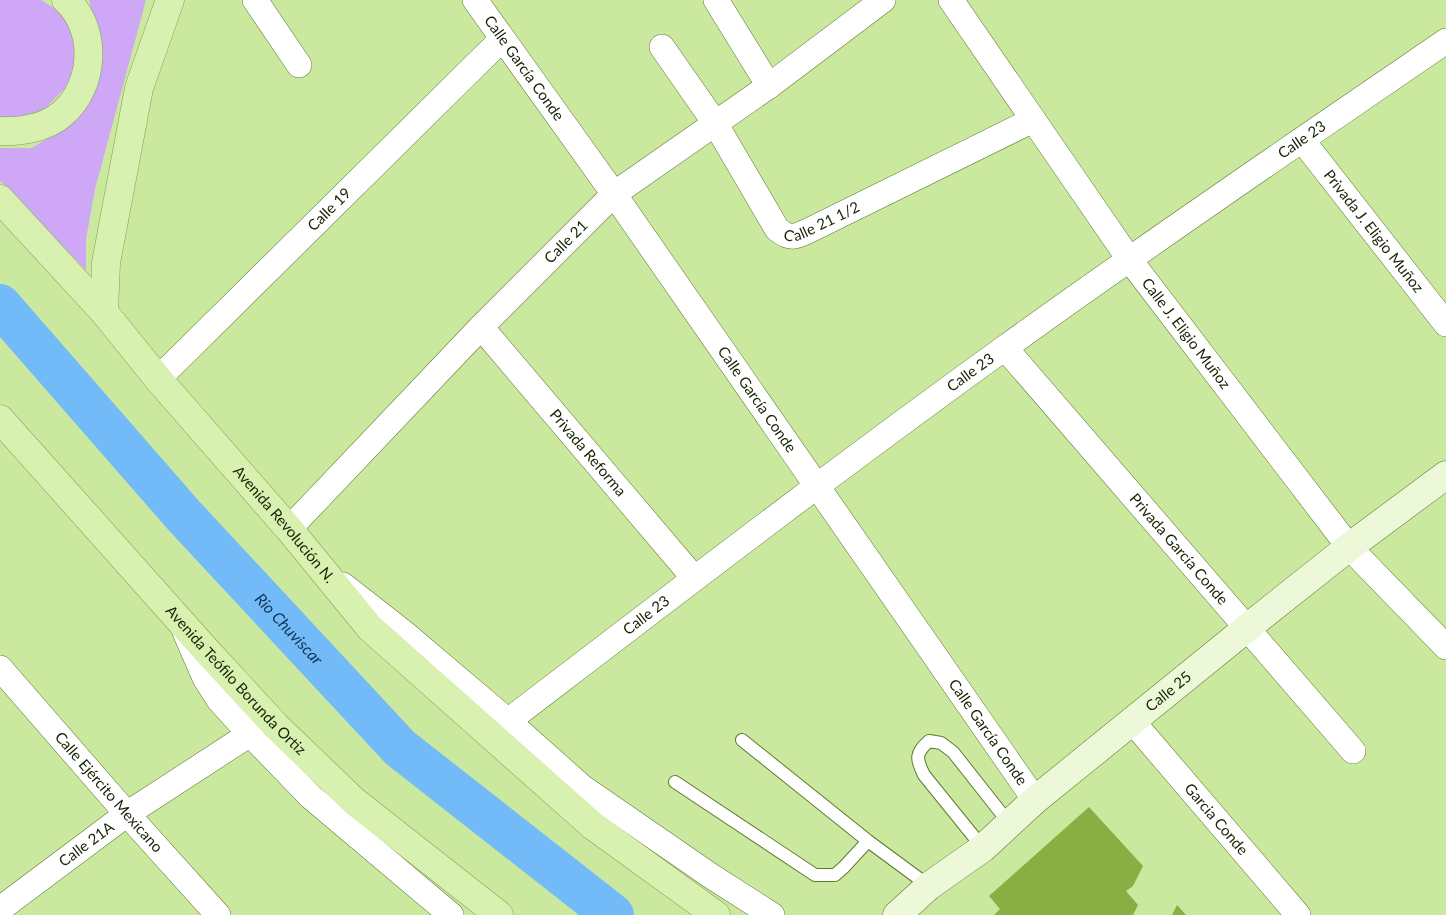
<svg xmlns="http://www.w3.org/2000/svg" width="1446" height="915" viewBox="0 0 1446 915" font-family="Lato,sans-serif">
  <rect width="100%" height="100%" fill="#cae89e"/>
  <path fill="#cea8f6" d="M0,0H41L64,14L79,54L66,87L39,115L0,118Z
    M89,0H146L95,189L86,239V270L0,181V148H32L62,129L100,48Z"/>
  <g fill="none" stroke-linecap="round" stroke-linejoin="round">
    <path stroke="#73baf8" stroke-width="42" id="s1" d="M0,305L185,517L400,748L613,915"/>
  </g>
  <path fill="#89ae42" d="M1089,807L1143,866L1133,886L1126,891L1138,905L1133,915H994L1000,909L989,896Z
    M1177,905L1186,915H1172Z"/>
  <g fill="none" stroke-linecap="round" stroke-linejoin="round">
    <defs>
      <path id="lane" d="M742,740L868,841L929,886
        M675,782L815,875H835L844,867L868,841
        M983,848L924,775C916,759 915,753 929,741L941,743L953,752L1009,823"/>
      <g id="street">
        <path d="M255,0L299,65"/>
        <path id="s2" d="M475,0L614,194L1035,800"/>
        <path d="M716,0L769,86"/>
        <path id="s3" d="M951,0L1129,259L1349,547L1446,647"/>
        <path id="s4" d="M662,47L715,123L777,229C791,241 797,236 812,229L1033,120"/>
        <path id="s5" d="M1302,140L1446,324"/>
        <path id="s6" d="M481,327L694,578"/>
        <path id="s7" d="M1005,348L1353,751"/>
        <path id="s8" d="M158,379L502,39"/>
        <path id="s9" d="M289,529L481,327L614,194L769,86L883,0"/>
        <path d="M343,585L403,632L508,721L582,787L711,876L772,915"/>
        <path d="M185,632L205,678L219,700L250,734L311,797L451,915"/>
        <path id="s10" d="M0,668L127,814L218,915"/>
        <path id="s11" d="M508,721C673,595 838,468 1006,347C1151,242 1299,142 1446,41"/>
        <path id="s12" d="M1133,722L1298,915"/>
        <path id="s13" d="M0,909L127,814L250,734"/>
      </g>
      <g id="secondary">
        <path id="s14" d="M897,915L929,886L983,848L1035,800L1247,628L1349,547L1446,475"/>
      </g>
      <g id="primary">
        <path d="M0,131C20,132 46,128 62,114C95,86 98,29 66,0"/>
        <path id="s15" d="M0,199L104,312L158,379L289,529L370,628L593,826L716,915"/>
        <path d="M104,312L106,263L139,88L170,0"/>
        <path id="s16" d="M0,419L206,650L276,726L354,801L499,915"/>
      </g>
    </defs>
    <use href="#lane" stroke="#617a34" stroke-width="14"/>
    <use href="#street" stroke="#617a34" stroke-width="26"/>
    <use href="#secondary" stroke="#617a34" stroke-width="29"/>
    <use href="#primary" stroke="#84a152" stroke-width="29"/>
    <use href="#lane" stroke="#fff" stroke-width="12"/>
    <use href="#street" stroke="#fff" stroke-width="25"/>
    <use href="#secondary" stroke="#ecf8d7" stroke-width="28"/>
    <use href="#primary" stroke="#d8f0b0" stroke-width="28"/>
  </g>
  <g text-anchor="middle" stroke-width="4" stroke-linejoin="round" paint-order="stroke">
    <g font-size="15" fill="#182205" stroke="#f8fff0">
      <text dy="5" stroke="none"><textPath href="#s2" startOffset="84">Calle García Conde</textPath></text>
      <text dy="5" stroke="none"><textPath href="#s11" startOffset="984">Calle 23</textPath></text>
      <text dy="5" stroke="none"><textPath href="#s8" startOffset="241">Calle 19</textPath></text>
      <text dy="5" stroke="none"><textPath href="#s4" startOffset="265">Calle 21 1/2</textPath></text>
      <text dy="5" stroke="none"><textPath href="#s5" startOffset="116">Privada J. Eligio Muñoz</textPath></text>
      <text dy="5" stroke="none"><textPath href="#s9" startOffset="399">Calle 21</textPath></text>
      <text dy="5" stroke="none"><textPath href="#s3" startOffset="408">Calle J. Eligio Muñoz</textPath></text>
      <text dy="5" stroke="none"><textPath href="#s11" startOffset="579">Calle 23</textPath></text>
      <text dy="5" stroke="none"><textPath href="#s2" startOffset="489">Calle García Conde</textPath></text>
      <text dy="5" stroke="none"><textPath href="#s6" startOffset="165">Privada Reforma</textPath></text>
      <text dy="5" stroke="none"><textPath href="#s15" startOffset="432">Avenida Revolución N.</textPath></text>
      <text dy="5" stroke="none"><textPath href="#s7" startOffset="266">Privada García Conde</textPath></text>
      <text dy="5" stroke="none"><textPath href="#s11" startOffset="174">Calle 23</textPath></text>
      <text dy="5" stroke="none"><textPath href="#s16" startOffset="352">Avenida Teófilo Borunda Ortiz</textPath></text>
      <text dy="5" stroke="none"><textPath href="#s14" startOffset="352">Calle 25</textPath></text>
      <text dy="5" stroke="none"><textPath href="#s2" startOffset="894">Calle García Conde</textPath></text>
      <text dy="5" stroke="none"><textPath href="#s10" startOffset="165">Calle Ejército Mexicano</textPath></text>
      <text dy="5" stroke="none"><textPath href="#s12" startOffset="128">Garcia Conde</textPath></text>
      <text dy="5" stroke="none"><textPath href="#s13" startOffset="108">Calle 21A</textPath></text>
    </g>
    <g font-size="16" font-style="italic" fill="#0f3654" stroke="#f8fff0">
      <text dy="6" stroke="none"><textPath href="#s1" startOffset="434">Rio Chuviscar</textPath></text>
    </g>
  </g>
</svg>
